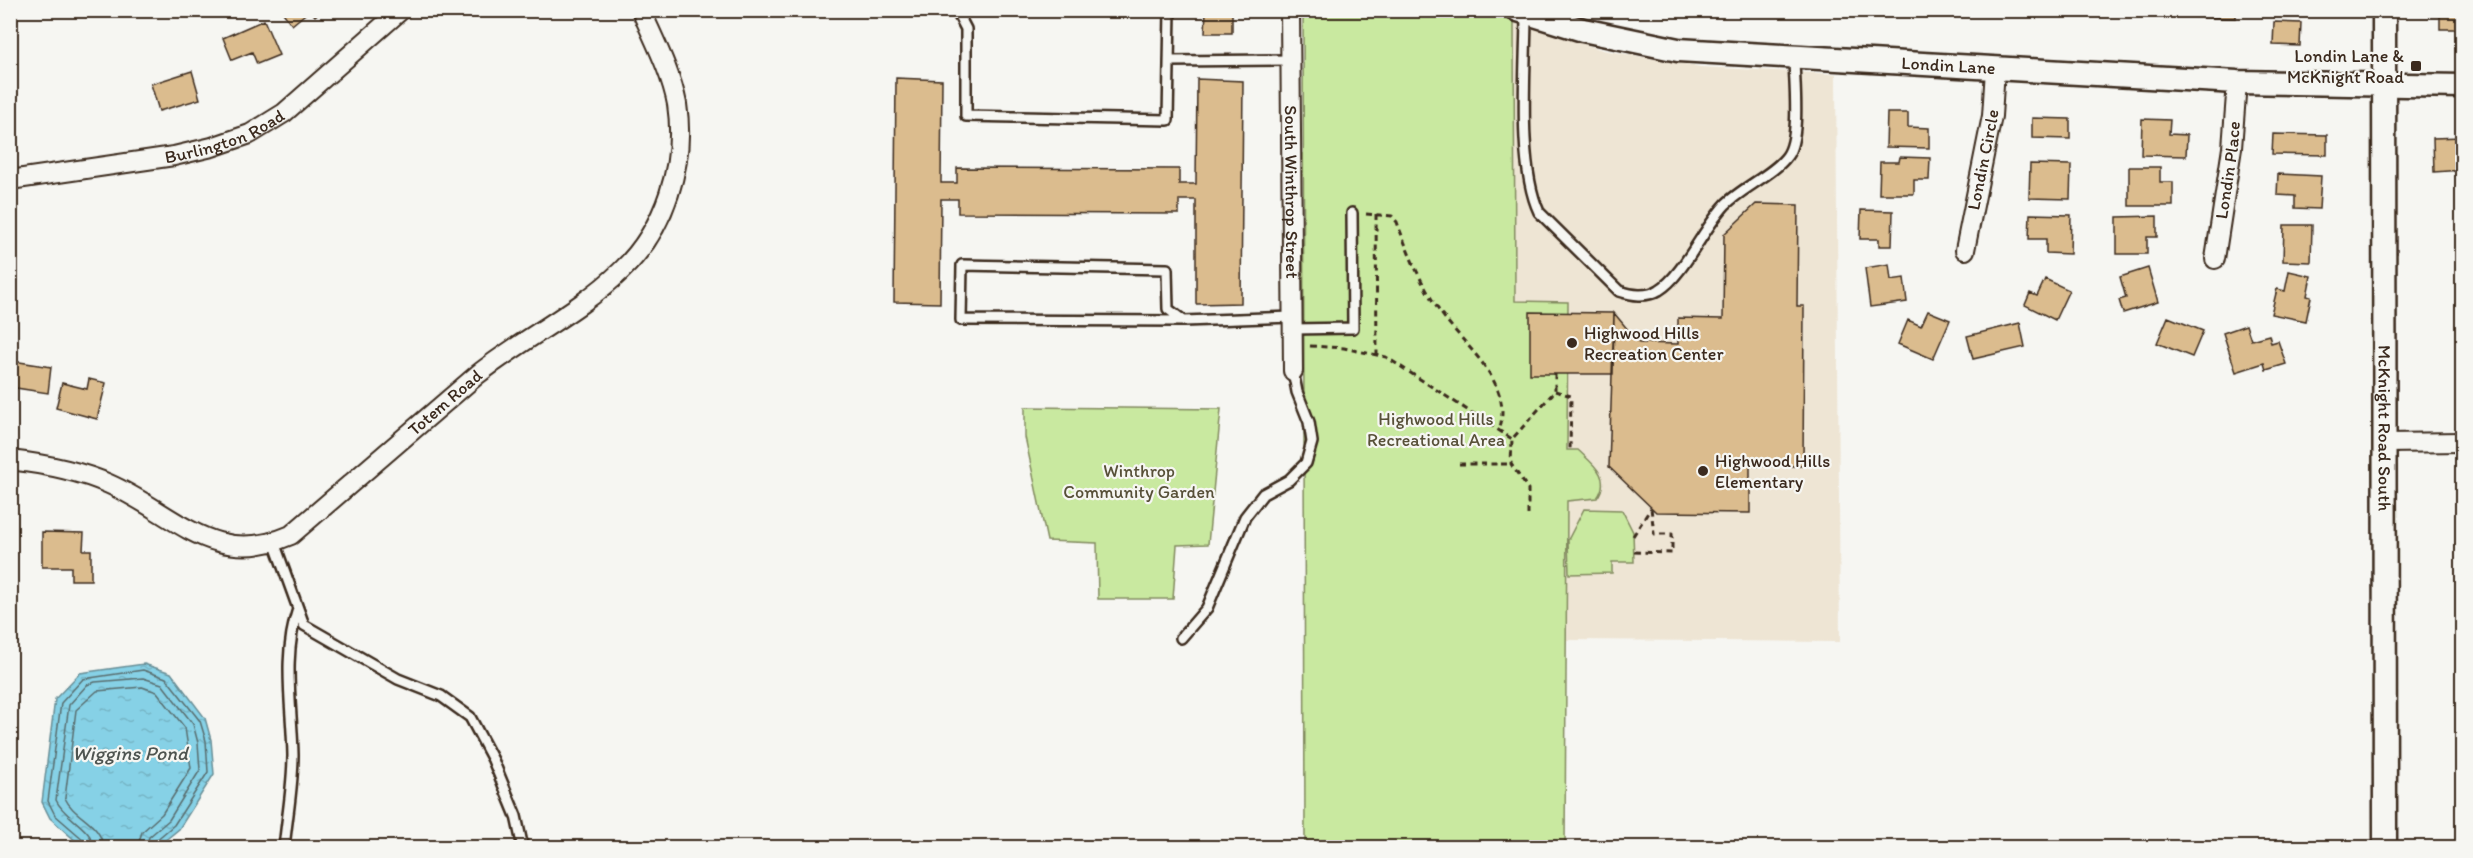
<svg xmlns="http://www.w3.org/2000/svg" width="2473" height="858" viewBox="0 0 2473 858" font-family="Itim,sans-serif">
  <defs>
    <pattern id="water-ripples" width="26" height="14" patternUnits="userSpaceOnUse" patternTransform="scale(1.5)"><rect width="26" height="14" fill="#86d1e6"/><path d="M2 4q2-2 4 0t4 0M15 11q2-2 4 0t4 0" fill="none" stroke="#75b4c5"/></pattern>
  </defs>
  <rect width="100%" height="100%" fill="#f6f6f2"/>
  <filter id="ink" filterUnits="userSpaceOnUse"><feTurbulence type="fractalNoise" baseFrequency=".0167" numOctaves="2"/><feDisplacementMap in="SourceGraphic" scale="12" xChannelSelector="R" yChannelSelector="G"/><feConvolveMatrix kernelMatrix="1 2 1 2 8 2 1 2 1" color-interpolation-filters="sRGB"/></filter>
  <g filter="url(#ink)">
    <path fill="#eee5d4" d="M1514,22L1603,50L1701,67L1836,74L1840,642L1566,640L1568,303L1515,302Z"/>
    <path fill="#c9e9a0" stroke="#828a5f" stroke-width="1.5" d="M1482,10L1514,22L1515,301L1568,302L1567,450H1578C1593,464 1612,477 1597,498L1567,501L1565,847H1305L1303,11Z
      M1025,407L1221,409L1208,544L1177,545L1173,599H1098L1097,543L1047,541L1025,437Z
      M1584,509L1622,510L1633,532L1634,562H1612V573L1569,574L1568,540Z"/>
    <path fill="url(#water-ripples)" stroke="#688e96" stroke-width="1.5" d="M144,664L171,673L205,718L211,740L214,774L179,829L157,847L79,844L50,818L42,802L55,699L80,673Z"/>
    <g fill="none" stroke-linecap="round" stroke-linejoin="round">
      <path stroke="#596d6e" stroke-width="1.5" d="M87,848L85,841L55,815L48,801L61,703L83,679L143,670L166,678L200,721L206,741L208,772L174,825L155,841L154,848
        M94,848C93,828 64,818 56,800L69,705L87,685L95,682L143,678L162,684L193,724L198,743L200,770L169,820L149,837L146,848
        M103,848C102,823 74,818 65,798L76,710L97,691L142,687L157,692L185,728L191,768L162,814L142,832L137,848"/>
    </g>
    <path fill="#dbbc8e" stroke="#3b2a1e" stroke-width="1.5" d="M281,10H310L292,25Z
      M310,10H322L315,16Z
      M1206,10H1232V33H1205Z
      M2127,10H2160V14H2127Z
      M2177,10H2236V18L2177,17Z
      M2440,10H2462V29H2440Z
      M264,20L279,55L257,64L252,52L232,60L223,38Z
      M2274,22L2301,23L2300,46L2273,45Z
      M192,71L200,99L159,111L151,84Z
      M896,78L942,80L941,183H957V168L1179,169V184H1196L1197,79L1243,81L1241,303L1196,304V200H1179V214L958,213V199H941L940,303L894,302Z
      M1887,113H1908V127L1929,128V148L1886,147Z
      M2032,118L2070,119V139L2032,138Z
      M2142,119L2170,120L2169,134L2187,135L2186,156L2141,155Z
      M2273,134L2327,135V155L2272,154Z
      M2462,137V170L2434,172L2433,138Z
      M1900,157L1930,158L1929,180H1914V194H1879L1880,162H1899Z
      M2030,164L2071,165L2070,199L2029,198Z
      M2129,167H2160V182H2173V206H2129Z
      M2278,174L2321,176L2319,209L2295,208V196L2277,195Z
      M1756,204L1798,205L1797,306H1804L1803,466H1750V513L1656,512L1609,467L1614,313L1639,343L1678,344V318L1723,319L1724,234Z
      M1861,210L1893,211L1892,246H1879V239H1860Z
      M2030,214L2071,215L2070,254L2046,253V239H2029Z
      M2157,216V237H2147V254H2117V217Z
      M2284,225H2312L2311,262L2283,261Z
      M2458,252H2462V273H2459Z
      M1889,264L1891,280L1904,278L1907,302L1870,307L1865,268Z
      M2148,268L2158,302L2123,313L2119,300L2126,298L2120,277Z
      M2289,271L2311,276L2307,296L2311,297L2306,321L2271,314L2277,289L2285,291Z
      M2045,279L2069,290L2055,320L2025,305L2030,293L2037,296Z
      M2459,290H2462V311H2459Z
      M1928,311L1950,320L1933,359L1898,344L1908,320L1921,326Z
      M1530,312L1614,313L1613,374H1530Z
      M2168,317L2203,331L2192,357L2157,343Z
      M2020,323L2025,347L1973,359L1967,336Z
      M2246,325L2251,340L2269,335L2271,343L2278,341L2286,364L2266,370L2264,363L2236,372L2223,333Z
      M2460,328H2462V349H2460Z
      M13,361L51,367L48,393L10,387Z
      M89,379L106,383L97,419L56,408L62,383L87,389Z
      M42,532L84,533L83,550H91V580H71V567H42Z
      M2459,685H2462V760H2460Z"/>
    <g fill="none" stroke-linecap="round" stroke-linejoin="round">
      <defs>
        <path id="service" d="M956,10L966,29V116L1168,120L1170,10
          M1526,13C1526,66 1517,166 1539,212L1619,291C1632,295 1646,298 1659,290C1683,276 1704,227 1726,204C1742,188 1775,173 1787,156C1801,137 1794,81 1794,57
          M1170,61L1291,60
          M1184,321L961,320L962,265L1167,269L1168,309L1184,321L1293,317
          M1293,329L1353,328L1352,213
          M274,542L304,625L398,679L441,696L470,717L493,760L516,816L523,848
          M1181,638L1207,608L1245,517L1263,494L1289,480L1306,463L1312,442L1309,422L1297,392L1293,371
          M284,848C287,817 293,786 293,755C292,706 282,656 298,609"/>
        <g id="minor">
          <path id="s1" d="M1290,10L1293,371"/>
          <path id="s2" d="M10,180L174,156L212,147L250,134L284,113L401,10"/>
          <path id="s3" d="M1965,250L1992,116L1995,69"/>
          <path id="s4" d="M2215,259L2232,148L2237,82"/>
          <path d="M2385,443L2462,442"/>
          <path id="s5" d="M10,460C44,464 78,470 109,484C175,513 213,569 291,535L477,375C522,339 580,311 621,271C665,229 686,164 677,104C671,72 654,40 641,10"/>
        </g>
        <g id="tertiary">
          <path id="s6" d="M1518,10L1583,30L1678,50L2237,82L2462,86"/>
          <path id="s7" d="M2384,10L2385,848"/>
        </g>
      </defs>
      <use href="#service" stroke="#3b2a1e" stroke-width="14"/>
      <use href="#minor" stroke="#3b2a1e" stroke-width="22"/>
      <use href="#tertiary" stroke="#3b2a1e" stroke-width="27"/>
      <path stroke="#3b2a1e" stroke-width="3" stroke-dasharray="6 4.5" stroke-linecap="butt" d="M1366,214L1392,216L1397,222C1408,253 1420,282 1438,309C1463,346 1515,381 1499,431
        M1376,214L1377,355
        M1310,346L1344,348L1386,357L1512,439
        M1555,391L1571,396L1570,450
        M1459,464H1511
        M1528,515V489L1511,464L1512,439L1555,391V374
        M1633,536L1651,508
        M1634,552L1672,553V534H1654L1651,508"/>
      <use href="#service" stroke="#f6f6f2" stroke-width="9"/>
      <use href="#minor" stroke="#f6f6f2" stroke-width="18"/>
      <use href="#tertiary" stroke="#f6f6f2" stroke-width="22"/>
    </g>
  </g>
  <g fill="#3b2a1e" stroke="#f6f6f2" stroke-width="2">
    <rect x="2410" y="60" width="12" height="12" rx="3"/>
    <circle cx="1572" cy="343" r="6"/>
    <circle cx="1703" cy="471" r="6"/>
  </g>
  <g text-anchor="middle" stroke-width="4.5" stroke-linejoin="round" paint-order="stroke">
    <g font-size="18" fill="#3b2a1e" stroke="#f6f6f2" text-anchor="start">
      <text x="2404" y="62" text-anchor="end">Londin Lane &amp;<tspan x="2404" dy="21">McKnight Road</tspan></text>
      <text x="1584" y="339">Highwood Hills<tspan x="1584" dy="21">Recreation Center</tspan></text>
      <text x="1715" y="467">Highwood Hills<tspan x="1715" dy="21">Elementary</tspan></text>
    </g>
    <g font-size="18" fill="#3b2a1e" stroke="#f6f6f2">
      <text dy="6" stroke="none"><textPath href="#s6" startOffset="436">Londin Lane</textPath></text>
      <text dy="6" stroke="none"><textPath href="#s2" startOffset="220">Burlington Road</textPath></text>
      <text dy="6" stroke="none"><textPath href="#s3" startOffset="92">Londin Circle</textPath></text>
      <text dy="6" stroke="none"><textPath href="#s4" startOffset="90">Londin Place</textPath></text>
      <text dy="6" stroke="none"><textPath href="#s1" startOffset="182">South Winthrop Street</textPath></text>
      <text dy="6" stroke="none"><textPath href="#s5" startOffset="504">Totem Road</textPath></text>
      <text dy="6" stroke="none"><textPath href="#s7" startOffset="418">McKnight Road South</textPath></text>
    </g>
    <g font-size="18" fill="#575038" stroke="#f6f6f2">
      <text x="1436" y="425">Highwood Hills<tspan x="1436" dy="21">Recreational Area</tspan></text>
      <text x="1139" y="477">Winthrop<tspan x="1139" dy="21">Community Garden</tspan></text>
    </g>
    <g font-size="20" font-style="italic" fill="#4e5450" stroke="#f6f6f2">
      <text x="130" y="760">Wiggins Pond</text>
    </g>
  </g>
  <rect width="2473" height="858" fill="none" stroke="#f6f6f2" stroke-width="36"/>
  <rect x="18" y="18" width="2437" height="822" fill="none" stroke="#3b2a1e" stroke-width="2" filter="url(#ink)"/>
</svg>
